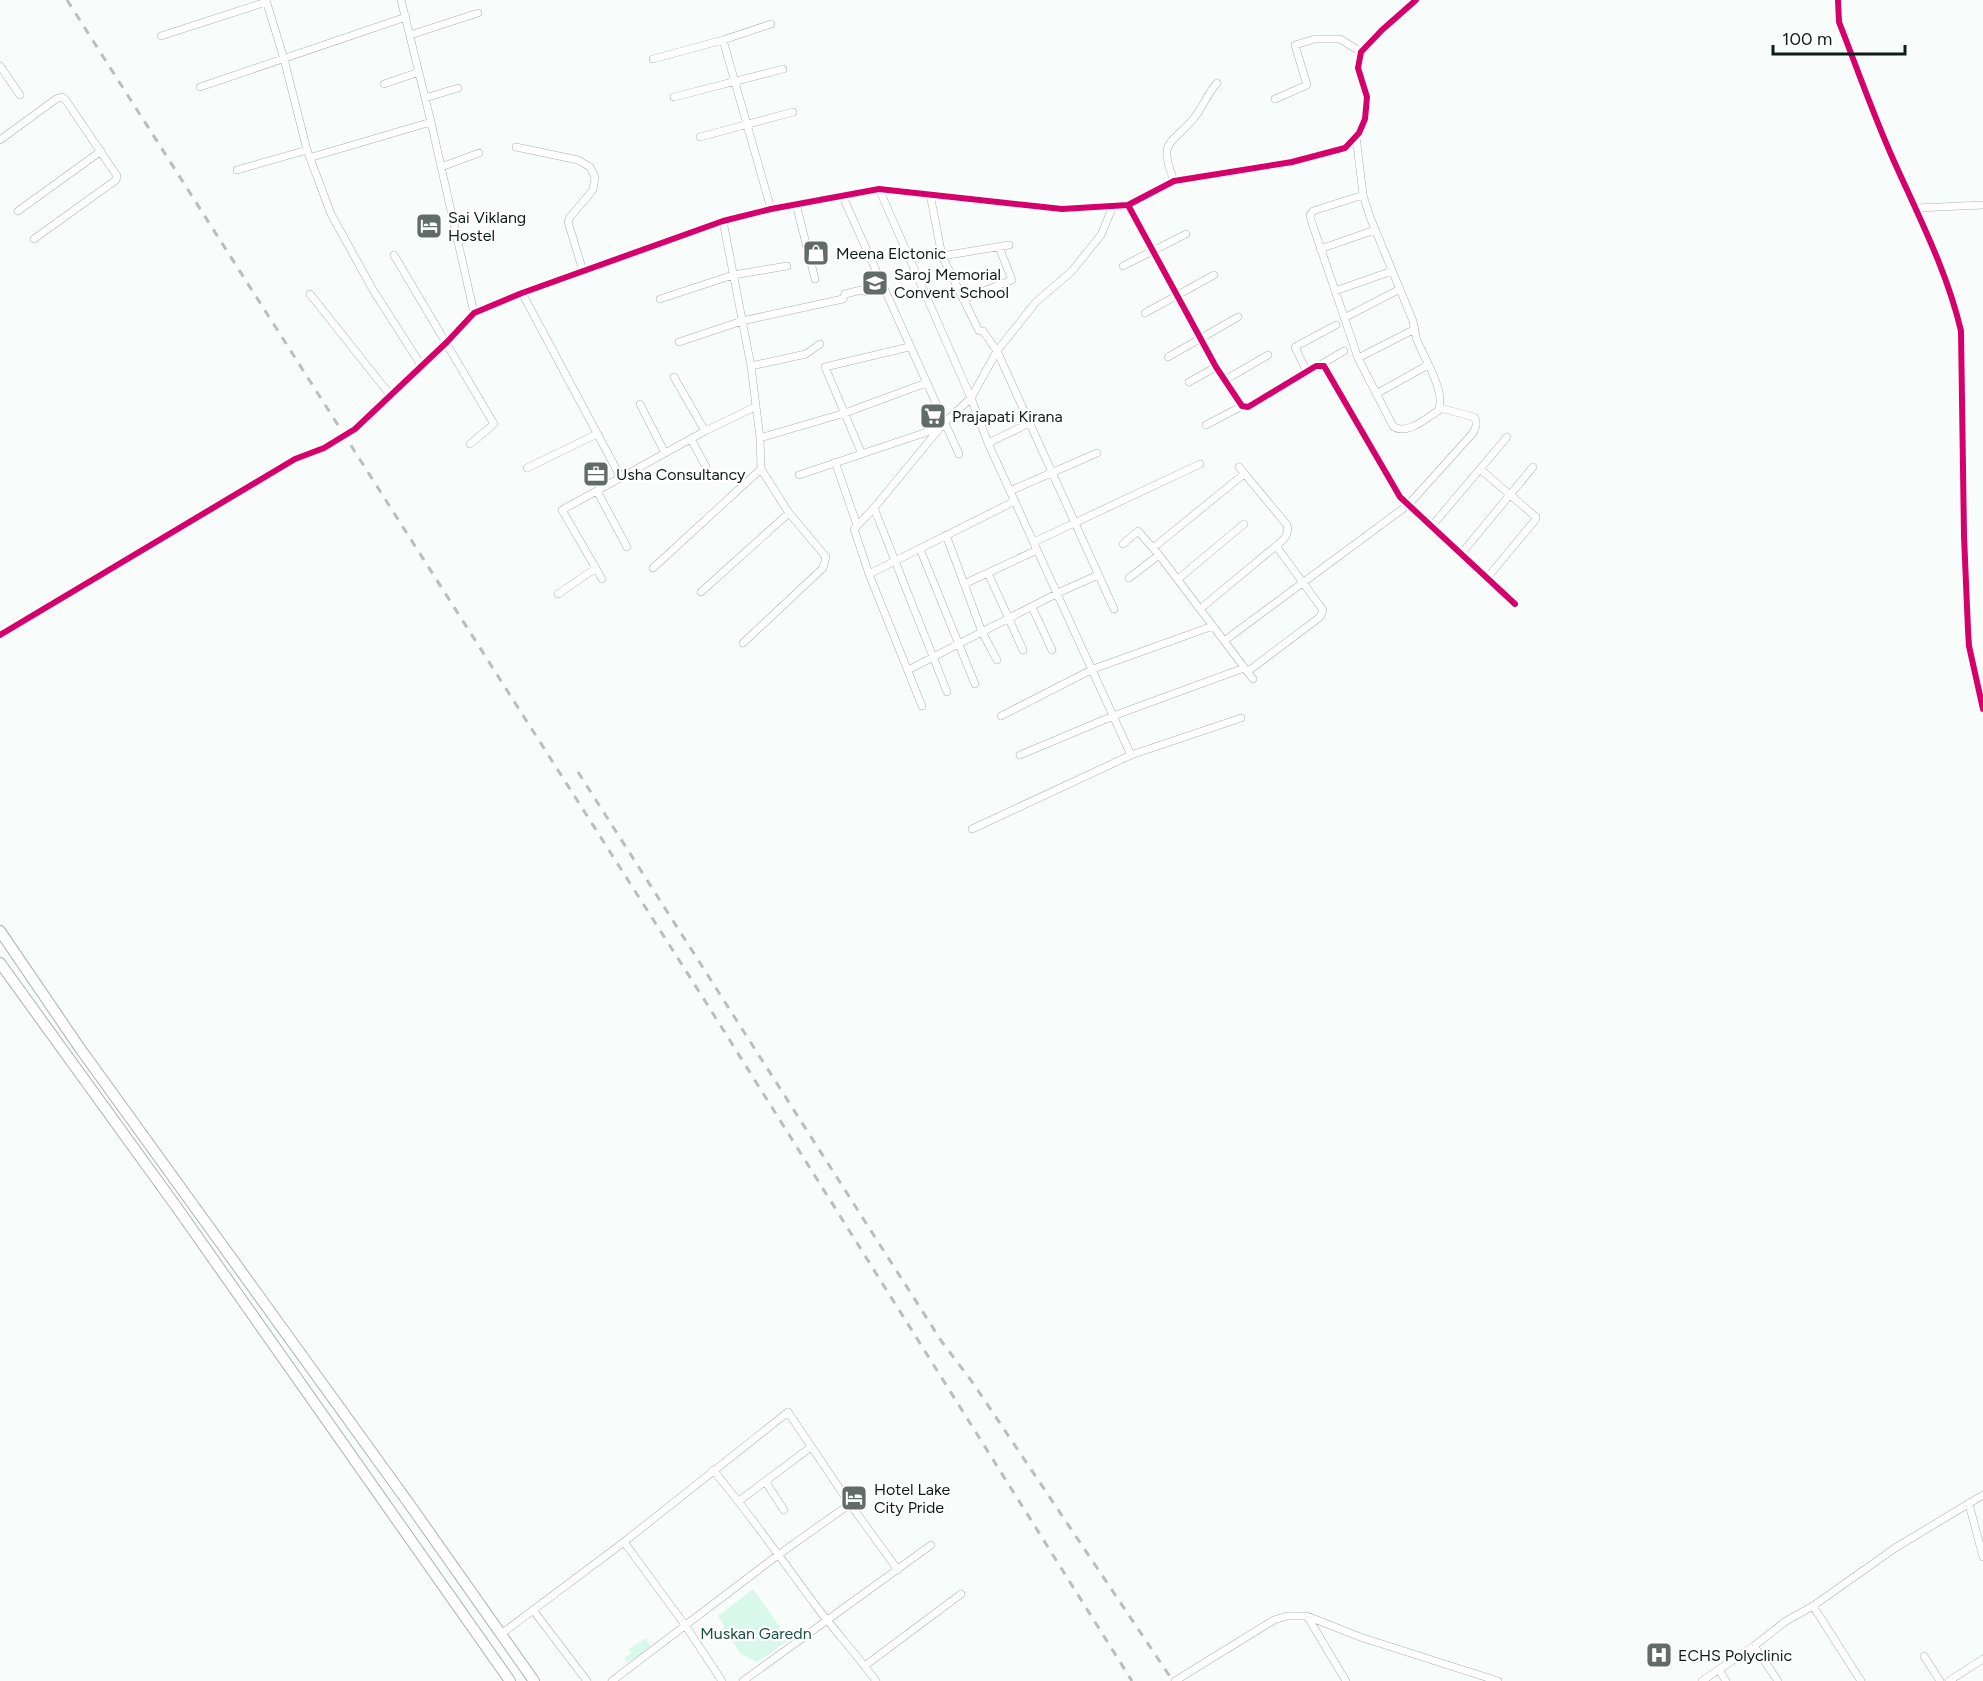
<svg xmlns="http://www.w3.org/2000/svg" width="1983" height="1681" viewBox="0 0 1983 1681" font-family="Figtree,sans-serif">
  <rect width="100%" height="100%" fill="#f8fcfa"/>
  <path fill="#d8f8eb" d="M753,1589L789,1640L757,1662L741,1654L728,1634L718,1639L716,1633L725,1627L718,1616Z
    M646,1638L651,1647L628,1663L624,1658L631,1653L629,1649Z"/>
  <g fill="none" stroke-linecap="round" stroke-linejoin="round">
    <path stroke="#d5dbd8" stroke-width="7" stroke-dasharray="7 3.5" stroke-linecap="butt" d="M324,448L355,429"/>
    <defs>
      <path id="street" d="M266,0L284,59L307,150L331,214L373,290L421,365
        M401,0L431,122L474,313
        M1838,0L1839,22C1857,68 1873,114 1893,159C1918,215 1947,271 1961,331L1964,536L1968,630L1969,646L1983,709
        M410,35L478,13
        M161,36L266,2
        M723,40L771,209
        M653,59L723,40L771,24
        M0,66L20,95
        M384,84L419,72
        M200,87L406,17
        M674,97L783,69
        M425,98L458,88
        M1275,99L1307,85L1295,45L1315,39H1340L1361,52
        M1356,136L1363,195L1370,217L1413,321C1414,327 1415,334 1417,340C1424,358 1447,393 1438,411C1425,419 1406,436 1393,426L1358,358L1311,220L1310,215L1313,211L1363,195
        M700,137L793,112
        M0,140L56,99L62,97L65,99L117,176L116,180L34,239
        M516,147L578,160L590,167L595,177L593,190L570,217L568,222L583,271
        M312,157L431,122
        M441,167L479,153
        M237,170L307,150
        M1174,181C1158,139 1170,147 1194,118C1203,107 1207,94 1217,83
        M879,189L971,398L988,443L1131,755
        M930,194L942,256L979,331H983L997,351L1114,609
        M842,195L959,454
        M796,204L815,279
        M1128,205L1216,367L1242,406L1248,407L1316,366H1324L1400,497L1515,604
        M1916,208L1983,205
        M18,211L101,151
        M723,221L751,366L760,438L761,469L789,513L826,557L823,568L743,643
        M1320,249L1375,230
        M394,255L494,424L470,444
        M942,256L1009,245
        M1123,266L1186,234
        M1335,291L1392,271
        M522,293L621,478
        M310,294L391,396
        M660,299L733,275L787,266
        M963,299L1012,280L999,247
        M1145,313L1214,275
        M1344,318L1400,289
        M679,342L742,321L843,299L845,294L861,290L866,292L882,286
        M1168,357L1238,317
        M1358,358L1415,329
        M1320,365L1344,351
        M751,366L806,354L820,344
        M1307,372L1295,347L1336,325
        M674,377L705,431
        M1225,380L1268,355
        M1189,382L1216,367
        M1376,394L1428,365
        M640,404L665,453
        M1206,425L1242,406
        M355,429L447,342L474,313L522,293L723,221L771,209L879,189L1062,209L1128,205L1174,181L1292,162L1345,148L1359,133L1365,119L1367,97L1358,68L1361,52L1382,30L1416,0
        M760,438L845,413L926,383
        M691,439L706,467
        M988,443L1030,423
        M861,452L825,367L909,347
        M835,462L857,525
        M527,468L597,434
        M1480,469L1536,517V519L1487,578
        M799,475L942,427
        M597,491L627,547
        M1010,491L1097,453
        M874,508L947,692
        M1431,527L1507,437
        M946,535L982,632L997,660
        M1034,542L1200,464
        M1123,544L1138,531L1159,555L1253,679
        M1153,548L1244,474
        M920,549L975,684
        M1461,554L1533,467
        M653,568L761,469
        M988,573L1023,650
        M869,574L854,529L874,508L944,423L971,398L997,351L1036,302L1072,271L1101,235L1113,206
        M1129,578L1159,555
        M602,579L562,510L705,431L755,407
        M1178,579L1244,524
        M964,584L1037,550
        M701,592L789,513
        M558,594L596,568
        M1032,607L1052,650
        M1200,609L1276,546C1283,540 1290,535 1287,525L1239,467
        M0,635L295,459L324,448
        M1224,641L1408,505L1473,433C1476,427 1478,423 1474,417L1440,408
        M908,670L1058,593L1098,575
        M1247,672L1320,617L1323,610L1276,546
        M922,706L869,574L1015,501
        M1001,716L1093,669L1213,626
        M1020,755L1113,716L1244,668
        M972,829L1131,755L1241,718
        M713,1470C749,1513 782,1560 816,1606C835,1631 857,1655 876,1681
        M765,1481L784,1510
        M739,1501L811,1447
        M1969,1504L1983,1557
        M624,1542L685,1625L722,1681
        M1813,1606L1861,1681
        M533,1610L587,1681
        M1307,1616L1346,1681
        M501,1634L624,1542L788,1412L850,1504L898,1570
        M1754,1646L1778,1681
        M1924,1656L1940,1681
        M866,1665L961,1594
        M1719,1670L1726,1681
        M612,1681L778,1555L850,1504
        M743,1681L931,1545
        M1175,1681L1274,1620L1287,1616H1307L1360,1637L1498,1681
        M1702,1681L1754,1646L1786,1621L1813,1606L1895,1548L1983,1495
        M1949,1681L1983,1659"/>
      <path id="primary" d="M0,931L79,1047L410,1505L534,1681
        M0,963L178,1209L510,1681"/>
    </defs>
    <use href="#street" stroke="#abb3b0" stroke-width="8"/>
    <use href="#primary" stroke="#abb3b0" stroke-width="12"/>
    <use href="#street" stroke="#fefffe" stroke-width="7"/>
    <use href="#primary" stroke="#fefffe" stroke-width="10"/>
    <path stroke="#bcbebd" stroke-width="3" stroke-dasharray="8 8" stroke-linecap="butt" d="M67,0L707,1004L1132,1681
      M578,772L942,1342L973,1383L1173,1681"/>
    <defs>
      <path id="cycleway" d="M1838,0L1839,22C1857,68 1873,114 1893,159C1918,215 1947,271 1961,331L1964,536L1968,630L1969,646L1983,709
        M1128,205L1216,367L1242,406L1248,407L1316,366H1324L1400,497L1515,604
        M0,635L295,459L324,448L355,429L447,342L474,313L522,293L723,221L771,209L879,189L1062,209L1128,205L1174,181L1292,162L1345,148L1359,133L1365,119L1367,97L1358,68L1361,52L1382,30L1416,0"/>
    </defs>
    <use href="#cycleway" stroke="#fff" stroke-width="10"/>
    <use href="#cycleway" stroke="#d6006c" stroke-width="6"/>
  </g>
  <defs>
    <symbol id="hotel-square" viewBox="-11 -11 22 22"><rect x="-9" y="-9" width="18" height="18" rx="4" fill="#616b67" stroke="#fff"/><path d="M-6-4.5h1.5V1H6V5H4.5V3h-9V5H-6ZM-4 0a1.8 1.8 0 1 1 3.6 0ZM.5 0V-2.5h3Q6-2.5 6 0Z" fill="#fff"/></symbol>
    <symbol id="shop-square" viewBox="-11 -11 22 22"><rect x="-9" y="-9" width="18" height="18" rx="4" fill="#616b67" stroke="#fff"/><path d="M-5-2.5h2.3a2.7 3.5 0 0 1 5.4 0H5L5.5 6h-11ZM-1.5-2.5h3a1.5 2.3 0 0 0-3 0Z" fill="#fff"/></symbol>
    <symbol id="school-square" viewBox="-11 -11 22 22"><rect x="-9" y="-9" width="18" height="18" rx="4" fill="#616b67" stroke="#fff"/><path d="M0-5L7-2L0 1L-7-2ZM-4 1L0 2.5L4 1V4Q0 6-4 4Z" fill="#fff"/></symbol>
    <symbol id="supermarket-square" viewBox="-11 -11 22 22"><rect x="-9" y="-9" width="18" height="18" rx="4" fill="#616b67" stroke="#fff"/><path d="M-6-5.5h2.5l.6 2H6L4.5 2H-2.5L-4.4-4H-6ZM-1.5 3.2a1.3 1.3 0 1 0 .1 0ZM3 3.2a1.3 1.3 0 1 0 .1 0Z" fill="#fff"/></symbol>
    <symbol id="office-square" viewBox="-11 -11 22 22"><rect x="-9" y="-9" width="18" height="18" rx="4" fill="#616b67" stroke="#fff"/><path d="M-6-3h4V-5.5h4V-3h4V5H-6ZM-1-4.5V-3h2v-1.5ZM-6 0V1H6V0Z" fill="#fff"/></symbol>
    <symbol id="hospital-square" viewBox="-11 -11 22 22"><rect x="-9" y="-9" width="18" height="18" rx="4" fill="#616b67" stroke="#fff"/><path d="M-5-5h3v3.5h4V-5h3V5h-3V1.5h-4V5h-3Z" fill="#fff"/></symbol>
  </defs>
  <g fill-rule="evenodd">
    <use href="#hotel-square" x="414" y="211" width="30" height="30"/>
    <use href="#shop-square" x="801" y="238" width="30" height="30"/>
    <use href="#school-square" x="860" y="268" width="30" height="30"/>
    <use href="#supermarket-square" x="918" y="401" width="30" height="30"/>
    <use href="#office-square" x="581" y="459" width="30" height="30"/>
    <use href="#hotel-square" x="839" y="1483" width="30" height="30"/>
    <use href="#hospital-square" x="1644" y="1640" width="30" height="30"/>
  </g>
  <g text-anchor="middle" stroke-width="4.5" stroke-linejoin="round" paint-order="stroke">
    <g font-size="16" fill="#0f1d18" stroke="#fff" text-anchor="start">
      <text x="448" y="223">Sai Viklang<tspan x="448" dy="18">Hostel</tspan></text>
      <text x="836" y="259">Meena Elctonic</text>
      <text x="894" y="280">Saroj Memorial<tspan x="894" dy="18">Convent School</tspan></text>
      <text x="952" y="422">Prajapati Kirana</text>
      <text x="616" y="480">Usha Consultancy</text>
      <text x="874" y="1495">Hotel Lake<tspan x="874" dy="18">City Pride</tspan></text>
      <text x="1678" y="1661">ECHS Polyclinic</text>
    </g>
    <g font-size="16" fill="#195240" stroke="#fff">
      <text x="756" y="1639">Muskan Garedn</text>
    </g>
  </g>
  <path d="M1773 45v9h132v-9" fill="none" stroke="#0f1d18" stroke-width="3"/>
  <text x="1782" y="45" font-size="18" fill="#0f1d18" stroke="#ffffff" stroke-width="4.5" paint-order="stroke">100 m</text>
</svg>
